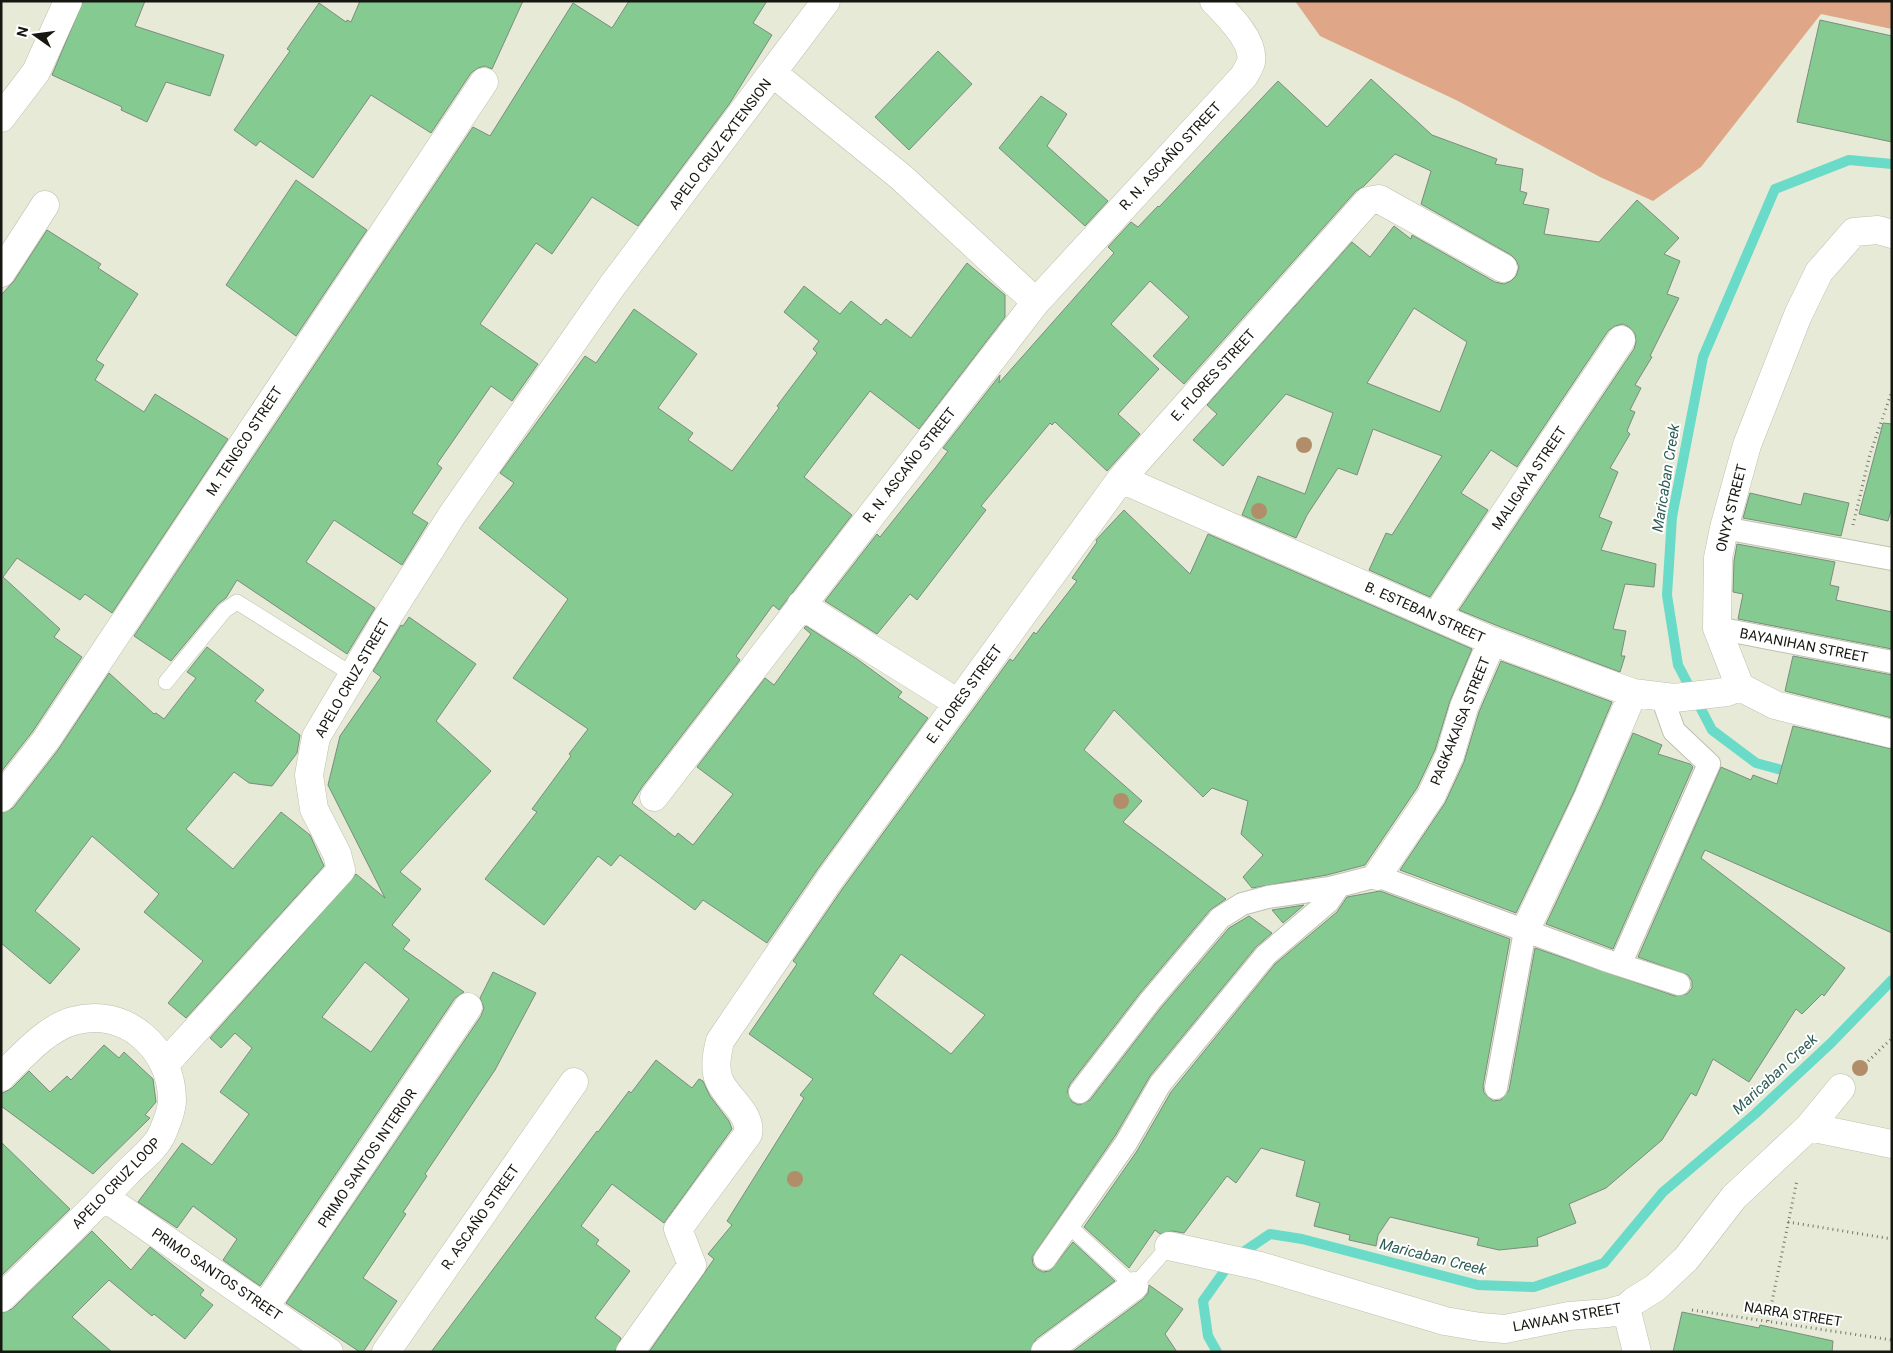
<svg xmlns="http://www.w3.org/2000/svg" width="1893" height="1353" viewBox="0 0 1893 1353" font-family="Roboto,sans-serif">
  <rect width="100%" height="100%" fill="#e6ead6"/>
  <path fill="#dfa787" d="M1295,1H1892V29L1821,14L1701,167L1653,201L1600,177L1456,100L1320,36Z"/>
  <g fill="none" stroke-linecap="round" stroke-linejoin="round">
    <path stroke="#69dbc8" stroke-width="10" d="M1793,773L1756,763L1712,730L1678,665L1667,595L1672,517L1703,357L1775,189L1849,160L1892,164
      M1217,1352L1208,1336L1203,1301L1233,1259L1270,1234L1302,1239L1478,1285L1534,1287L1604,1263L1663,1192L1755,1114L1831,1043L1892,980"/>
  </g>
  <path fill="#85ca90" stroke="#7c8c7e" fill-rule="evenodd" d="M83,1H145L135,26L224,55L210,96L166,82L147,122L121,110L122,107L52,75Z
    M360,1H523L492,69L485,66L478,68L471,73L431,133L371,95L313,178L260,141L256,146L234,130L290,51L287,49L319,3L346,22L347,20L351,22Z
    M629,1H767L753,23L772,35L730,103L638,226L592,197L552,254L536,243L480,324L538,364L512,401L491,386L437,464L442,468L412,513L428,523L402,565L334,520L306,562L375,608L347,654L237,580L226,598L218,604L171,661L134,636L473,127L490,136L573,3L612,28Z
    M1820,20L1892,36V142L1797,122Z
    M938,51L972,84L909,150L875,117Z
    M1371,79L1432,135L1497,159L1495,164L1523,169L1520,191L1527,193L1523,204L1549,209L1544,234L1599,242L1637,200L1679,238L1664,254L1680,261L1667,294L1679,298L1650,356L1652,357L1635,385L1641,388L1630,410L1635,412L1627,431L1630,434L1610,468L1618,472L1599,517L1612,522L1601,550L1656,564L1654,587L1625,584L1613,629L1626,631L1621,656H1625L1620,672L1498,626L1459,610L1634,349L1636,342L1635,334L1629,327L1623,324L1615,326L1608,331L1517,467L1491,450L1461,493L1488,510L1430,597L1369,570L1386,533L1392,535L1442,456L1373,429L1357,475L1338,468L1307,515L1296,538L1242,515L1258,476L1305,494L1333,413L1286,394L1223,466L1193,440L1217,414L1207,405L1352,242L1370,257L1394,226L1411,239L1412,235L1495,282L1504,284L1511,281L1516,276L1519,267L1516,260L1511,255L1421,204L1431,171L1395,154L1364,186L1356,191L1184,384L1153,356L1189,317L1150,281L1111,324L1159,369L1118,414L1140,434L1107,471L1055,422L1052,425L1050,423L981,506L986,510L917,600L910,594L877,634L825,601L877,534L880,537L936,467L948,451L943,448L1000,375L999,383L1114,253L1108,247L1131,222L1138,227L1158,206L1159,207L1278,81L1327,127ZM1414,308L1467,342L1440,412L1367,383Z
    M1041,96L1067,114L1047,146L1108,201L1085,226L999,148Z
    M296,180L367,230L296,336L226,285Z
    M47,230L101,264L98,268L138,294L96,360L104,365L95,380L144,412L155,394L228,439L112,613L85,594L80,600L17,558L3,577L60,629L54,637L82,657L33,731L1,772V295L14,281Z
    M967,263L1005,295V317L919,429L870,391L804,477L852,515L779,610L773,605L736,656L740,660L642,787L632,803L675,837L678,833L693,845L733,794L697,767L765,678L774,685L811,634L804,628L806,626L857,659L902,692L898,697L928,718L817,870L767,943L703,900L695,910L620,855L611,866L598,856L544,925L485,879L537,812L532,809L571,756L569,754L588,729L513,678L568,599L479,528L514,483L500,473L585,356L596,363L634,309L697,354L658,408L693,433L688,440L732,471L779,408L777,406L817,353L813,349L819,341L784,312L804,286L840,314L851,301L881,325L886,319L911,338Z
    M1883,423L1892,424V507L1888,521L1859,514Z
    M1750,493L1801,505L1804,493L1849,503L1841,536L1743,518Z
    M1124,510L1190,574L1208,534L1472,649L1450,701L1435,750L1417,788L1365,865L1327,875L1252,888L1243,877L1263,855L1241,834L1248,801L1212,788L1203,797L1114,710L1084,750L1142,801L1123,822L1226,899L1210,910L1140,993L1070,1084L1067,1091L1072,1102L1079,1105L1090,1100L1160,1009L1229,928L1249,916L1272,933L1256,947L1150,1076L1115,1136L1032,1257L1033,1264L1037,1269L1043,1272L1050,1271L1073,1242L1115,1281L1036,1339L1030,1352H649L714,1259L708,1254L732,1225L727,1221L804,1098L800,1095L813,1079L749,1034L797,964L793,961L843,888L1010,659L1013,661L1034,632L1036,634L1077,581L1072,578L1097,542L1096,540ZM901,954L985,1015L951,1054L873,994Z
    M1737,544L1835,562L1830,585L1839,587L1836,600L1892,612V649L1738,619L1743,594L1733,592L1734,561Z
    M409,617L476,664L436,721L491,771L400,872L421,889L392,925L410,940L403,949L464,992L455,998L260,1286L223,1260L237,1239L193,1206L177,1228L138,1202L182,1143L212,1165L249,1114L220,1092L252,1048L235,1033L221,1048L210,1038L356,874L385,898L328,785L340,736L381,677L373,671L401,625L403,626ZM365,962L409,999L371,1052L322,1017Z
    M207,647L264,690L255,701L300,735L297,753L272,786L249,783L234,772L186,829L233,869L281,812L310,835L324,866L186,1018L168,1003L203,961L144,912L159,894L92,836L35,911L80,949L50,984L1,943V813L13,808L58,750L109,673L154,714L156,713L164,719L196,678L187,672Z
    M1793,656L1892,675V718L1785,691Z
    M1501,661L1612,702L1574,792L1516,913L1400,870L1445,803L1464,762L1479,712Z
    M1793,726L1892,749V933L1705,850L1701,858L1845,968L1824,996L1822,994L1802,1014L1796,1009L1749,1082L1713,1059L1696,1096L1691,1093L1662,1140L1606,1188L1569,1204L1576,1223L1537,1238L1538,1246L1499,1250L1477,1245L1479,1238L1390,1217L1378,1235L1376,1246L1349,1240L1350,1235L1314,1226L1320,1203L1296,1196L1305,1161L1261,1148L1236,1183L1227,1176L1184,1233L1172,1231L1160,1234L1155,1230L1129,1268L1084,1227L1137,1151L1171,1092L1275,964L1337,912L1347,897L1380,891L1510,939L1483,1086L1484,1093L1493,1101L1501,1100L1509,1090L1535,948L1675,996L1687,994L1692,988V981L1688,975L1638,957L1721,767L1751,780L1753,775L1777,784Z
    M1633,733L1662,745L1658,754L1690,764L1693,767L1613,949L1546,924L1602,805Z
    M1304,905L1283,923L1272,910Z
    M493,972L536,993L495,1070L425,1174L427,1176L403,1212L406,1214L363,1278L397,1301L363,1352H360L286,1303L481,1016L484,1008L480,998Z
    M104,1045L119,1058L124,1052L153,1079L156,1102L145,1115L150,1118L93,1174L1,1106V1094L12,1088L29,1071L50,1092L67,1076L71,1080Z
    M656,1060L692,1088L699,1079L703,1081L710,1096L729,1121L732,1129L664,1223L612,1184L581,1226L599,1240L596,1244L630,1271L595,1318L621,1338L615,1352H431L597,1131L598,1132L629,1091L631,1093Z
    M1,1142L70,1209L1,1276Z
    M92,1231L131,1270L150,1247L204,1290L200,1295L213,1305L185,1339L154,1314L152,1316L109,1280L72,1317L112,1352H1V1313L12,1309Z
    M1149,1285L1183,1309L1165,1334L1177,1352H1072L1143,1299L1148,1293Z
    M1682,1312L1759,1328L1760,1325L1833,1341L1832,1352H1673Z"/>
  <g fill="none" stroke-linecap="round" stroke-linejoin="round">
    <defs>
      <path id="service" d="M166,682L225,610L237,602L353,675
        M1069,1226L1134,1286L1169,1246"/>
      <path id="pedestrian" d="M1724,528L1892,559
        M1717,628L1892,662
        M1620,965L1709,764L1674,731L1662,697
        M1496,1088L1525,931
        M1080,1092L1150,1001L1220,918L1242,904L1268,897L1330,888L1377,876L1605,960L1679,984
        M1045,1259L1126,1143L1160,1084L1266,955L1328,902L1339,886"/>
      <path id="minor" d="M774,74L901,177L1036,302
        M1,118L36,72L68,1
        M1892,234L1878,230L1854,232L1819,272L1798,315L1747,445L1724,528L1718,558L1717,628L1740,687L1775,705L1892,734
        M1,273L45,205
        M1121,479L1492,641L1633,693L1674,698L1727,692L1740,687
        M801,605L958,703
        M1436,616L1621,340
        M654,797L1036,302L1244,76C1246,72 1250,66 1251,62C1255,41 1228,15 1214,1
        M1,798L46,740L484,82
        M1377,876L1431,796L1450,755L1464,707L1492,641
        M1525,931L1588,798L1633,693
        M166,1063L341,870L337,854L314,809L309,775L316,737L390,613L452,515L612,286L826,1
        M1,1077C22,1057 45,1029 73,1021C124,1006 172,1048 172,1100C172,1111 166,1125 161,1136C154,1150 136,1163 125,1175C85,1217 43,1258 1,1298
        M1809,1127L1892,1144
        M104,1197L329,1352
        M1169,1246L1260,1266L1445,1321L1480,1327L1505,1329L1569,1316L1608,1313L1626,1308L1634,1301L1655,1288L1686,1259L1734,1197L1809,1127L1841,1088
        M265,1307L468,1007
        M1626,1308L1637,1352
        M386,1352L574,1082
        M630,1352L692,1265L678,1229L748,1134C752,1113 726,1098 719,1080C714,1068 717,1053 720,1041L830,879L1121,479L1368,201L1379,199L1503,268
        M1045,1352L1134,1286"/>
    </defs>
    <use href="#service" stroke="#bdc1ad" stroke-width="16"/>
    <use href="#pedestrian" stroke="#bdc1ad" stroke-width="24"/>
    <use href="#minor" stroke="#bdc1ad" stroke-width="29"/>
    <path stroke="#74776a" stroke-width="3" stroke-dasharray="1 4" stroke-linecap="butt" d="M1853,525L1870,454L1892,391
      M1861,1068L1892,1038
      M1788,1222L1892,1239
      M1692,1310L1892,1340
      M1768,1321L1797,1180"/>
    <use href="#service" stroke="#fff" stroke-width="15"/>
    <use href="#pedestrian" stroke="#fff" stroke-width="22"/>
    <use href="#minor" stroke="#fff" stroke-width="28"/>
  </g>
  <g fill="#b18e69">
    <circle cx="1304" cy="445" r="8"/>
    <circle cx="1259" cy="511" r="8"/>
    <circle cx="1121" cy="801" r="8"/>
    <circle cx="1860" cy="1068" r="8"/>
    <circle cx="795" cy="1179" r="8"/>
  </g>
  <g text-anchor="middle" stroke-width="4" stroke-linejoin="round" paint-order="stroke">
    <g font-size="14" fill="#161710" stroke="#fff">
      <text transform="translate(720 144) rotate(-53)" y="5">APELO CRUZ EXTENSION</text>
      <text transform="translate(1170 156) rotate(-47)" y="5">R. N. ASCAÑO STREET</text>
      <text transform="translate(1213 375) rotate(-48)" y="5">E. FLORES STREET</text>
      <text transform="translate(244 441) rotate(-57)" y="5">M. TENGCO STREET</text>
      <text transform="translate(909 465) rotate(-52)" y="5">R. N. ASCAÑO STREET</text>
      <text transform="translate(1529 478) rotate(-56)" y="5">MALIGAYA STREET</text>
      <text transform="translate(1731 508) rotate(-76)" y="5">ONYX STREET</text>
      <text transform="translate(1425 612) rotate(24)" y="5">B. ESTEBAN STREET</text>
      <text transform="translate(1804 645) rotate(11)" y="5">BAYANIHAN STREET</text>
      <text transform="translate(352 678) rotate(-60)" y="5">APELO CRUZ STREET</text>
      <text transform="translate(964 694) rotate(-54)" y="5">E. FLORES STREET</text>
      <text transform="translate(1460 721) rotate(-68)" y="5">PAGKAKAISA STREET</text>
      <text transform="translate(367 1158) rotate(-56)" y="5">PRIMO SANTOS INTERIOR</text>
      <text transform="translate(116 1183) rotate(-46)" y="5">APELO CRUZ LOOP</text>
      <text transform="translate(480 1217) rotate(-55)" y="5">R. ASCAÑO STREET</text>
      <text transform="translate(217 1274) rotate(34)" y="5">PRIMO SANTOS STREET</text>
      <text transform="translate(1793 1314) rotate(9)" y="5">NARRA STREET</text>
      <text transform="translate(1567 1317) rotate(-10)" y="5">LAWAAN STREET</text>
    </g>
    <g font-size="15" font-style="italic" fill="#2d5e55" stroke="#fff">
      <text transform="translate(1666 478) rotate(-81)" y="5">Maricaban Creek</text>
      <text transform="translate(1775 1074) rotate(-43)" y="5">Maricaban Creek</text>
      <text transform="translate(1433 1257) rotate(14)" y="5">Maricaban Creek</text>
    </g>
  </g>
  <rect width="1893" height="1353" fill="none" stroke="#161710" stroke-width="5"/>
  <g transform="translate(35 35) rotate(284)" stroke="#ffffff" stroke-width="4" paint-order="stroke">
  <path d="M0-4L9 19L0 12L-9 19Z" fill="#161710"/>
  <text y="-8" font-size="14" font-weight="bold" text-anchor="middle" fill="#161710">N</text>
  </g>
</svg>
